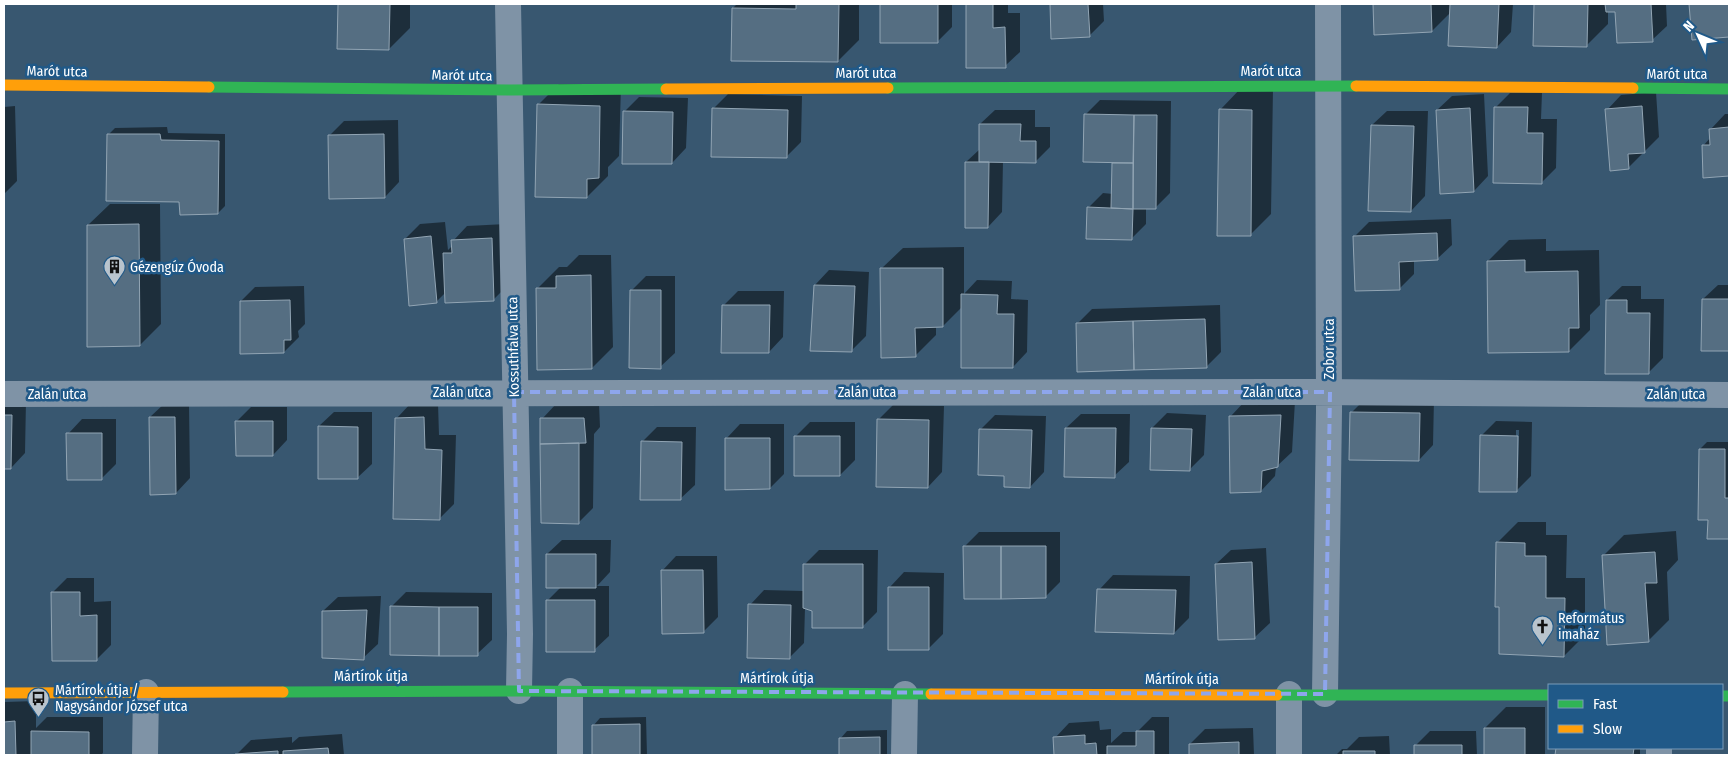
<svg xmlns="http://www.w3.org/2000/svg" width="1733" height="759" viewBox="0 0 1733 759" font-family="'Fira Sans Condensed',sans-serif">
  <rect width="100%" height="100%" fill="#385770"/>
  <path fill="#0007" fill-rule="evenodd" d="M339,4H410V28L389,49L338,48Z
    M737,4H859V40L838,61L733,8Z
    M881,4H952V27L937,42L881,41Z
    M967,4H1008V13H1020V52L1005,66L968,67Z
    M1051,4H1103L1104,21L1089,36L1053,38Z
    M1374,4H1513L1511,32L1497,47L1450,13L1432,31L1375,33Z
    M1535,4H1666L1667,26L1652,40L1617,10L1608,11V24L1586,46L1534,44Z
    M1691,4H1729V36L1693,39Z
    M559,84L621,85L619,156L608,167V176L587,197L538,105Z
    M1241,88L1273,89L1271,214L1250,235L1220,110Z
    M1656,92L1659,137L1628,168L1607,110L1621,95Z
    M1510,93H1542L1541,119H1557L1556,168L1541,183L1496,107Z
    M728,94L802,96L801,142L786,157L713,109Z
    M1484,94L1488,176L1474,191L1437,110L1452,96Z
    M639,97L688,98L686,148L672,163L625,111Z
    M1100,100L1171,101L1170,193L1155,208H1146V224L1131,239L1088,208L1103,193L1113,194V163L1115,161L1085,115Z
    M15,106L17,181L4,194V107Z
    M995,110H1035V127H1050V147L1035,162L1003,161L1002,212L988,227L966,162L980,149V124Z
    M1387,111H1428L1425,196L1411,211L1372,125Z
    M1725,114H1729V175L1705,176L1703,146L1711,137V129Z
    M398,120L399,182L385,197L329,136L344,121Z
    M167,127L168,133L225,134V206L218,213L180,200L108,135L115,128Z
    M110,204H160L161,324L140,345L88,225Z
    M1451,219L1452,245L1437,259L1414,260V274L1400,288L1354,237L1369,222Z
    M445,222L448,250L453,245V241L467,226L506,224L508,285L494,299L446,292L436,302L405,239L420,224Z
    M1546,239V251L1599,250L1600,305L1590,315V330L1569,351L1488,261L1509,240Z
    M964,247V294L977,280L1012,281L1011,299L1028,300L1027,352L1013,367L963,306L943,326H936V335L915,356L881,269L903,248Z
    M579,255H611L613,347L592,368L537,289L559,267H567Z
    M829,270L869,272L866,336L851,351L815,285Z
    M646,276H675V353L660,367L631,291Z
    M1718,285H1729V350H1702L1703,299Z
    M304,286L305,324L298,331L299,337L284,352L241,301L255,287Z
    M1622,286H1641V299H1664L1663,358L1648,373L1607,300Z
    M738,291H784L783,337L769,352L723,306Z
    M1220,305L1221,352L1206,367L1077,324L1092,309Z
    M1366,398L1434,399L1433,445L1419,460L1351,413Z
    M4,400L26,401L25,453L11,468H4Z
    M1245,401H1295L1292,452L1276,467L1275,476L1261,491L1231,416Z
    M165,403H189L190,478L176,493L150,417Z
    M411,403H438L439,435H456L454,504L439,519L397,418Z
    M599,403L600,427L594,434L593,508L579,522L542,419L556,404Z
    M893,405L944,406L942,472L928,487L878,420Z
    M251,407H287V440L273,455L236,422Z
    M334,412H372V464L357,478L319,426Z
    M1167,413L1206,415L1204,455L1190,469L1152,428Z
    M1081,414H1130L1129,462L1114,476L1066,428Z
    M995,415L1046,416L1044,472L1030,487L1006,475L980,430Z
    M82,419H116V464L102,478L68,434Z
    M1496,421L1532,422L1531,476L1516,491L1481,436ZM1516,430H1519L1518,478H1516Z
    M810,422H855V460L840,475L795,437Z
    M740,424H784V474L770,488L726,439Z
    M657,427H696L695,485L680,499L643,441Z
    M1707,442H1729V537L1709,538L1710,519L1700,449Z
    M1518,522H1546V535H1567L1566,578H1585V635L1564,656L1522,655L1497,543Z
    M1676,531L1678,560L1667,572L1669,620L1648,641L1603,556L1624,535Z
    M979,532H1060V582L1045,597L965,546Z
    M562,540H611L610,572L597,586H609V636L594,650L547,601L561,587L547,554Z
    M1266,548L1270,623L1255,637L1216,564L1231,550Z
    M819,550H878L877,612L862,627L805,608L804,643L789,658L750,605L764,590L804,591L805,564Z
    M676,556H717L718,617L703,632L662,571Z
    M904,572L944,573L943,634L928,649L890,587Z
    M1113,575L1190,576L1189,618L1174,633L1099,590Z
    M67,578H94V602L111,601V645L97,659L52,593Z
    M406,592L492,593V640L477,654L391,607Z
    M381,596L378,644L363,658L323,611L338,597Z
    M36,701V728L47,717H103V753L101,755H4V702Z
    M1506,707H1545V755H1485V728Z
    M646,717L647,755H593V726L600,718Z
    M1152,717H1169V755H1056L1055,738L1069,723L1099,721L1100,730L1111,729V743L1123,732H1137Z
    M1253,728L1254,755H1190V744L1205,729Z
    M887,730V755H840V739L847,731Z
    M1430,731H1476L1477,755H1416V745Z
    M342,734L344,755H236L251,740L292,737V743L299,737Z
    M1389,736L1390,755H1336L1342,749H1347L1359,737Z
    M1557,748H1640V755H1557Z"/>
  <path fill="#556e82" stroke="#92a5b4" d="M338,4H390L389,50L337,49Z
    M796,4H839L838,62L731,61L732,8L796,9Z
    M880,4H938V43H880Z
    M966,4H993V28L1005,27L1006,68H966Z
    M1050,4H1088L1090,37L1051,39Z
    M1373,4H1431L1432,32L1374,35Z
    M1450,4H1499L1497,48L1448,46Z
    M1534,4H1588L1587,47L1533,46Z
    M1605,4H1651L1653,42L1617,43L1615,12H1606Z
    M1689,4H1729V37L1692,40Z
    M537,104L600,106L599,178L587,179V198L535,197Z
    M1642,106L1645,153L1628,154L1629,169L1610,171L1605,109Z
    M1494,107H1528L1527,133H1543L1542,184L1493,183Z
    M712,108L788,110L787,158L711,157Z
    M1470,108L1474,192L1440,194L1436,110Z
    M1219,109L1252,110L1251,236H1217Z
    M623,111L673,112L672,164H622Z
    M1084,114L1134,115L1133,163L1083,162Z
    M1134,115H1157L1156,209H1133Z
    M979,124H1021L1020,141H1036V163L979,162Z
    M1371,125L1414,126L1411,212L1368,211Z
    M1729,127V176L1703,178L1702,145H1710L1709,129Z
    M107,134H160L161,140L219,141L218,214L180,215L179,202L106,201Z
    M384,134L385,198L329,199L328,135Z
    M965,162H989L988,228H965Z
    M1112,163H1133V209L1111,208Z
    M1087,207L1133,209L1132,240L1086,239Z
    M139,224L140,346L87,347V225Z
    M1437,233L1438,260L1399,262L1400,290L1355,291L1353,236Z
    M431,236L437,303L409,306L404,239Z
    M492,238L494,301L445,303L443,253H452L451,240Z
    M1525,260V272L1578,271L1579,328H1569V352L1488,353L1487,261Z
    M880,268H943V327L915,328L916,357L881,358Z
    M591,275L592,369L537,370L536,288H556V276Z
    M814,285L855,286L852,352L810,351Z
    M630,290H661V369L629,368Z
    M961,294L998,295L997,314H1014L1013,368H961Z
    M1702,299H1729V351H1701Z
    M290,300L291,340H284V353L240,354V301Z
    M1606,300H1627V313H1650L1649,374H1605Z
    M722,305H770L769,353H721Z
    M1205,319L1207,368L1134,370L1133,321Z
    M1133,321L1134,370L1077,372L1076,323Z
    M1350,412L1420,413L1419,461L1349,460Z
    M4,415H12L11,469H4Z
    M1281,415L1278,467L1262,471L1261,492L1230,493L1229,416Z
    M149,417H175L176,494L150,495Z
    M424,417L425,449L442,450L440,520L393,519L395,418Z
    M540,418H584L586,443L540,444Z
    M877,419L929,420L928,488L876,487Z
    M235,421H273V456H236Z
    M318,426L358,427V479H318Z
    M1065,428H1116L1115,478L1064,477Z
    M1151,428L1192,429L1190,471L1150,470Z
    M979,429L1032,430L1030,488L1004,487V476L978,475Z
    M66,433H102V480H67Z
    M1480,435L1518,436L1517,492H1479Z
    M794,436H840V476H794Z
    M725,438H770V489L725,490Z
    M641,441L682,442L681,500H640Z
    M579,443V524L541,523L540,444Z
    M1699,449H1725V498H1729V539H1707L1708,520H1698Z
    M1496,542L1525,543V556H1546V598H1565L1564,657L1499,654V607H1495Z
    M963,546H1001V599H964Z
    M1001,546H1046V598L1001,599Z
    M1655,552L1657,583H1645L1649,642L1607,645L1602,555Z
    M546,554H596V588H546Z
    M1252,562L1255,639L1218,640L1215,564Z
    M803,564H863V628H812V611L803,608Z
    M661,570H703L704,633L662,634Z
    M888,587H929V650H888Z
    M1097,589L1176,590L1174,634L1095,632Z
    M51,592H80V616L97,615V661H52Z
    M546,600H595V652H546Z
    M748,604L791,605L790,659L747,658Z
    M390,606L439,607V656L390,655Z
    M439,607H478V656H439Z
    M367,610L364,660L322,658V611Z
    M15,721L16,755H4V722Z
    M640,724V755H592V725Z
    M1484,728H1525V755H1484Z
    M31,731L89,732V755H31Z
    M1136,731H1154V755H1107V746H1136Z
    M1085,735V744L1096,743L1097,755H1054L1053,737Z
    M880,737V755H839V738Z
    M1239,742V755H1189V744Z
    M1414,745H1462V755H1414Z
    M328,748L329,755H283V751Z
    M1556,748H1634L1633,755H1555Z
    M278,751V755H235V754Z
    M1343,751H1375V755H1343Z"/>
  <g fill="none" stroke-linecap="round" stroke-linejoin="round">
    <path stroke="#7f93a6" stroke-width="26" d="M508,4L520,634L519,691
      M4,394L1314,392L1729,395
      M1325,694L1329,411L1328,4
      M145,755L146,692
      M570,755V691
      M904,755L905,694
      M1289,755V694
      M1659,755V748"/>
    <path stroke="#30b455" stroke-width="11" d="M209,87L509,90L666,89
      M888,88L1356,86
      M1633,88L1729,89
      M283,692L519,691L931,694
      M1277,695H1549
      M1722,696H1729"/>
    <path stroke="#ff9f0a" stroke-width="11" d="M4,85L209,87
      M1356,86L1633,88
      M666,89L888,88
      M4,693L283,692
      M931,694L1277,695"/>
  </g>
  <path fill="none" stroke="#8ea6ec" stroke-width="4" stroke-dasharray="10 6" stroke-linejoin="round" d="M514,392H1330L1325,694L519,691Z"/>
  <defs>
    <symbol id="building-pin" viewBox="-11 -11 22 30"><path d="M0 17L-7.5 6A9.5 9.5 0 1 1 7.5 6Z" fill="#b9c4cd" stroke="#205988"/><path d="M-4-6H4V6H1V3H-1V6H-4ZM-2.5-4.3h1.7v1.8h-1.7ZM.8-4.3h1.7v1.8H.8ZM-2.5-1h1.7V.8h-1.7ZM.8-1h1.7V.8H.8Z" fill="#111"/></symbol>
    <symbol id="church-pin" viewBox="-11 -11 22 30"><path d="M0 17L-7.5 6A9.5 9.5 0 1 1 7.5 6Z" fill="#b9c4cd" stroke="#205988"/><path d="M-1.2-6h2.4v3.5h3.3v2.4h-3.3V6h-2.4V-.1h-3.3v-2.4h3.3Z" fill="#111"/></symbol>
    <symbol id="bus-pin" viewBox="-11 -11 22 30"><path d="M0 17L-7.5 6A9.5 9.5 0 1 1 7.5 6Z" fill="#b9c4cd" stroke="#205988"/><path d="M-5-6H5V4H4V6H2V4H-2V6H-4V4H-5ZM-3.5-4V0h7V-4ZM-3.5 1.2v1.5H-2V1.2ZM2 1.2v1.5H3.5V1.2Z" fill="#111"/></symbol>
  </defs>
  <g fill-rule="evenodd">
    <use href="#building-pin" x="102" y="254" width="25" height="34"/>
    <use href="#church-pin" x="1530" y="614" width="25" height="34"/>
    <use href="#bus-pin" x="26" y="686" width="25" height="34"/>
  </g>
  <g text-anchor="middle" stroke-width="5" stroke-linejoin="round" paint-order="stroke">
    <g font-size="14" fill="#fff" stroke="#205988">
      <text transform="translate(57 71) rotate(1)" y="5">Marót utca</text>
      <text x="1271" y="76">Marót utca</text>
      <text x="866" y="78">Marót utca</text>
      <text x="1677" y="79">Marót utca</text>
      <text transform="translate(462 75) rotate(1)" y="5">Marót utca</text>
      <text transform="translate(513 347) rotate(-91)" y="5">Kossuthfalva utca</text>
      <text transform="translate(1329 349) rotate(-90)" y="5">Zobor utca</text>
      <text x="462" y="397">Zalán utca</text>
      <text x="867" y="397">Zalán utca</text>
      <text x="1272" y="397">Zalán utca</text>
      <text x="57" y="399">Zalán utca</text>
      <text x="1676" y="399">Zalán utca</text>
      <text x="371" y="681">Mártírok útja</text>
      <text x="777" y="683">Mártírok útja</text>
      <text x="1182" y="684">Mártírok útja</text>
    </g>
    <g font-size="14" fill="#fff" stroke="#205988" text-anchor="start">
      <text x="130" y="272">Gézengúz Óvoda</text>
      <text x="1558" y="623">Református<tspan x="1558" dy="16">imaház</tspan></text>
      <text x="55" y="695">Mártírok útja /<tspan x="55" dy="16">Nagysándor József utca</tspan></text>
    </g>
  </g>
  <rect width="1733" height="759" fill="none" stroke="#ffffff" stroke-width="10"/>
  <rect x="1548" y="684" width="175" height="65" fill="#205988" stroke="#799bb8"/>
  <rect x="1558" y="700" width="25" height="8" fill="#30b455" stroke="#799bb8"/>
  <text x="1593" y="709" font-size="15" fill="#ffffff">Fast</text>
  <rect x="1558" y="725" width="25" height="8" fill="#ff9f0a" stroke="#799bb8"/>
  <text x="1593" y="734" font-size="15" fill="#ffffff">Slow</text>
  <g transform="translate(1698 35) rotate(314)" stroke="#205988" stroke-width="4" paint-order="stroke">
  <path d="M0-4L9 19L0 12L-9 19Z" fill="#ffffff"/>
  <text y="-8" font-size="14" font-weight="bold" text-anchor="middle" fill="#ffffff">N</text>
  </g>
</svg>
